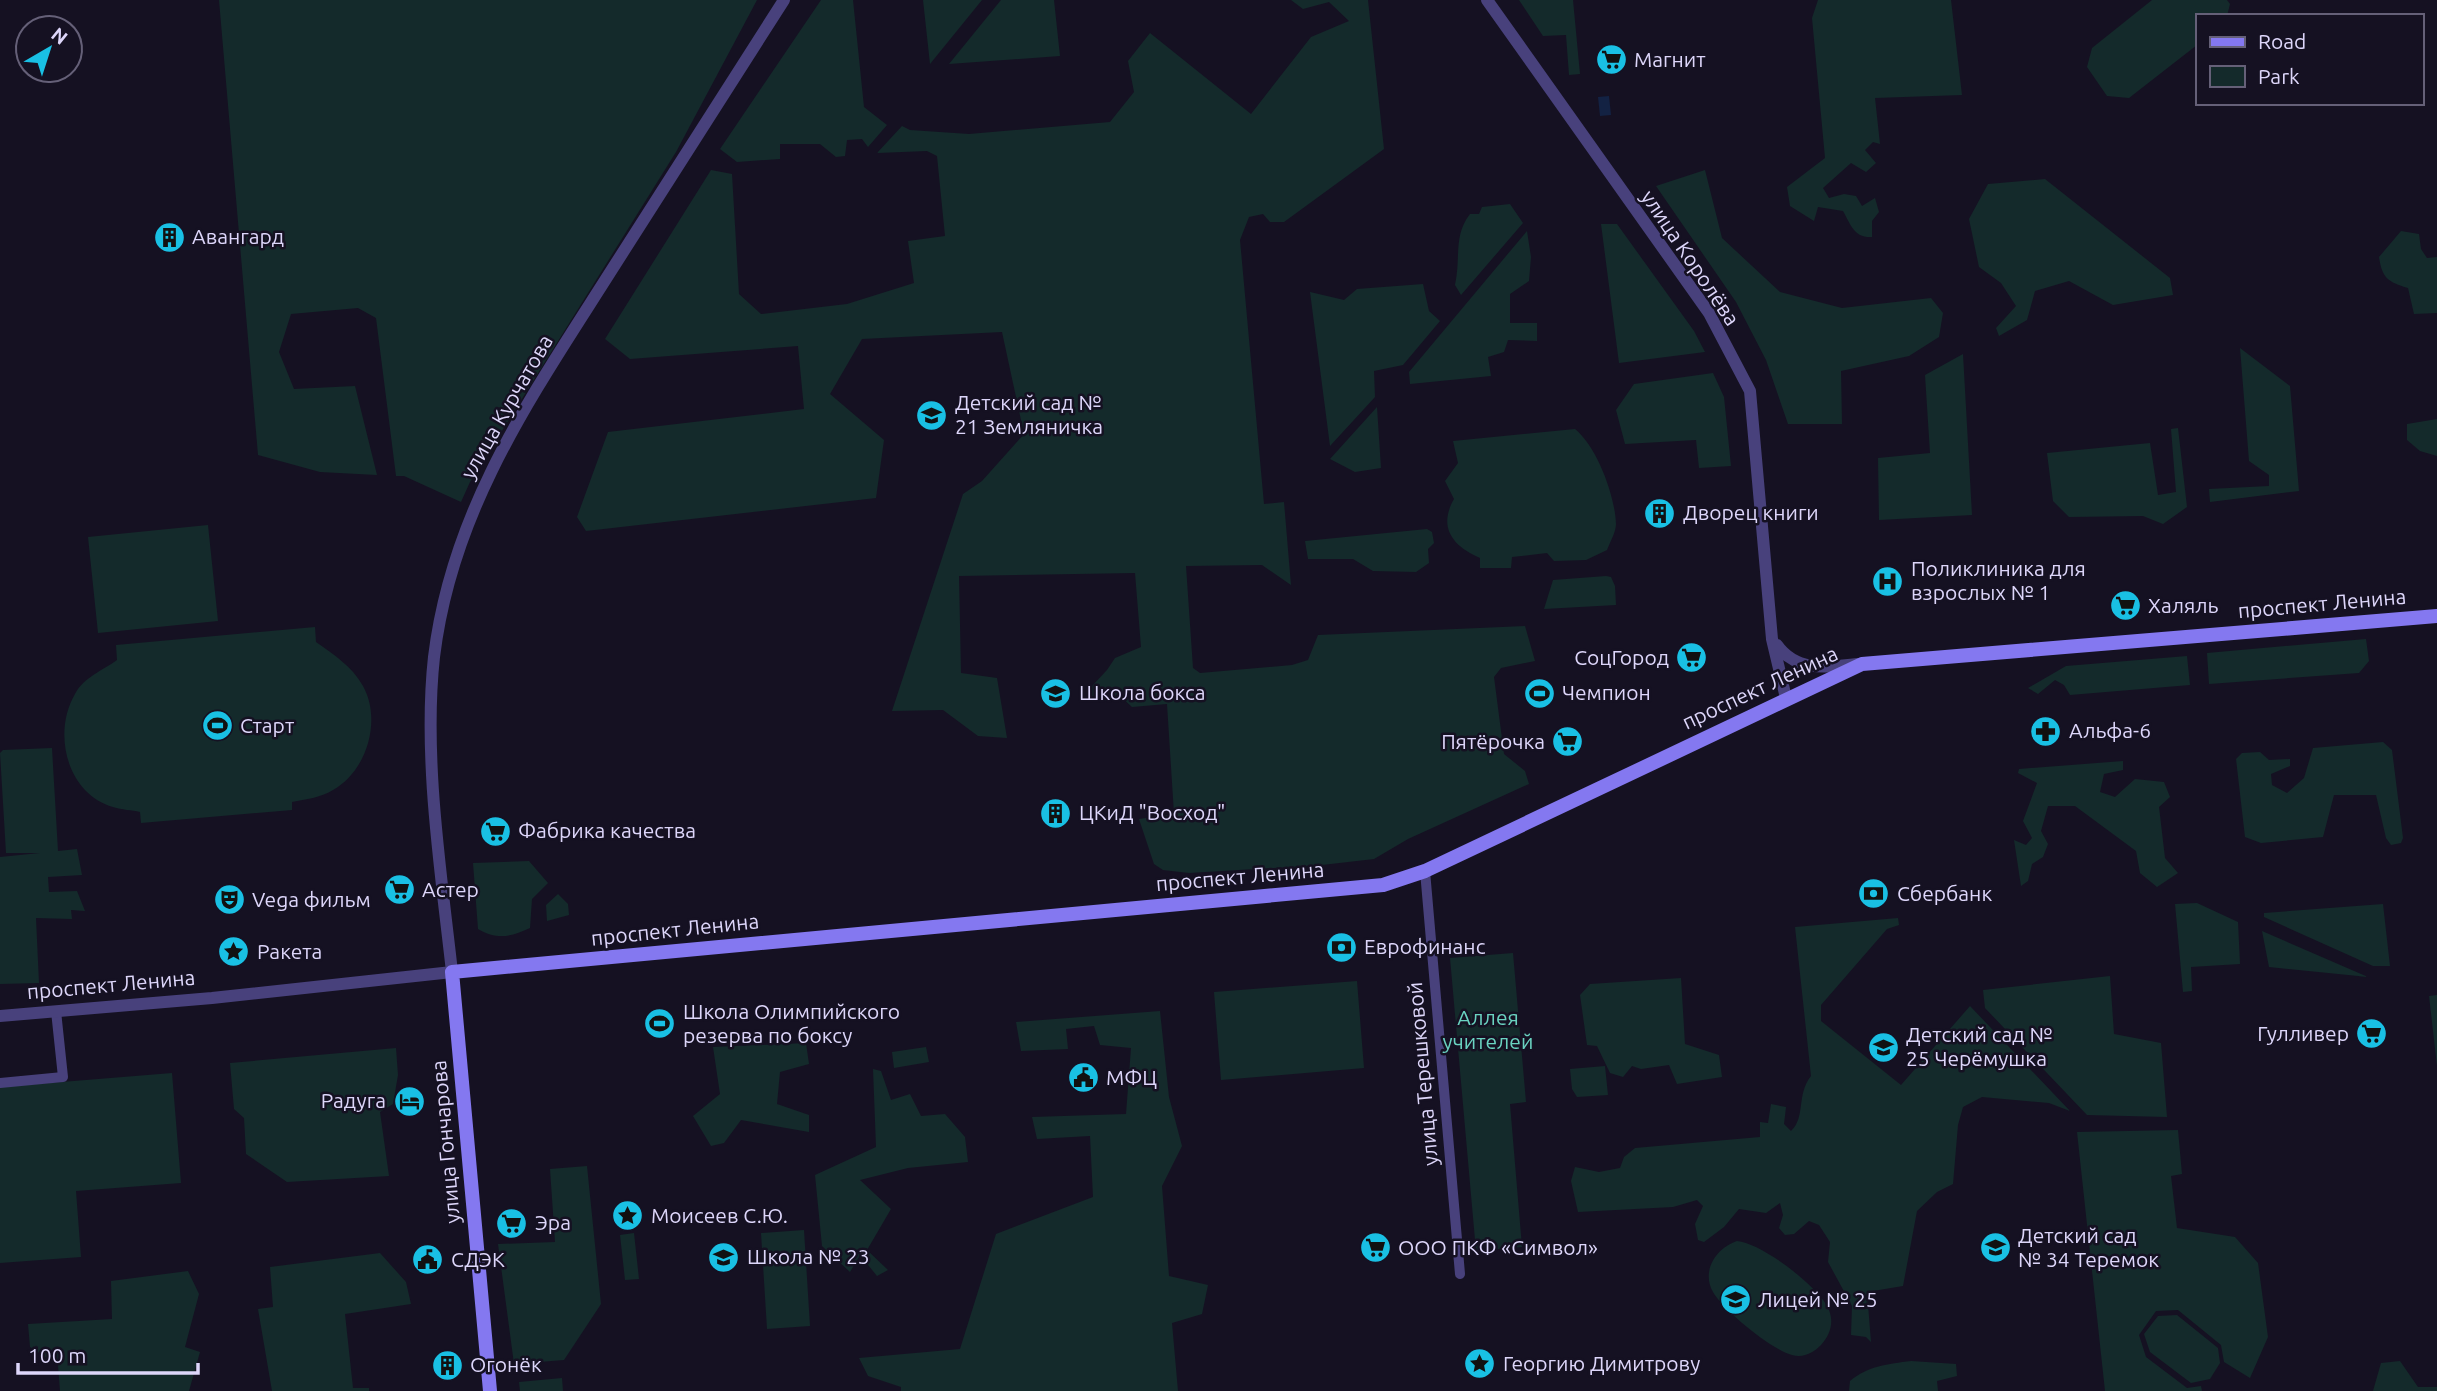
<svg xmlns="http://www.w3.org/2000/svg" width="2437" height="1391" viewBox="0 0 2437 1391" font-family="Ubuntu,sans-serif">
  <rect width="100%" height="100%" fill="#151122"/>
  <path fill="#142a2b" d="M219,0H757L676,152L470,482L461,502L404,476H396L376,318L358,308L291,314L279,352L294,389L355,386L377,475L320,472L258,455Z
    M821,0H853L864,107L887,125L868,147L862,139L847,140L845,156L836,157L820,144H780V159L737,162L720,149Z
    M923,0H982L930,64Z
    M1001,0H1054L1060,56L949,64Z
    M1291,0H1368L1384,149L1284,222H1270L1263,214L1249,217L1240,240L1264,504L1284,502L1291,585L1262,565L1186,566L1193,668L1200,673L1292,665L1308,660L1318,635L1525,626L1535,661L1501,668L1494,677L1504,754L1525,771L1529,784L1408,839L1374,859L1322,865L1189,873L1163,870L1154,864L1139,819L1174,814L1167,704L1132,707L1118,694L1107,701L1090,698L1092,686L1107,670L1115,658L1141,647L1135,573L959,576L961,673L997,678L1007,738L978,736L943,710L892,711L963,494L982,481L1024,434L1002,332L862,339L830,394L884,440L876,498L586,531L577,517L608,432L804,409L798,346L630,359L605,339L711,170L732,174L739,294L761,314L847,304L914,283L908,241L945,236L937,156L927,151L877,153L902,126L910,130L969,134L1110,122L1134,92L1128,61L1150,33L1251,114L1311,37L1349,21L1329,2L1303,9Z
    M1519,0H1573L1580,74L1569,75L1566,35L1543,36Z
    M1818,0H1951L1962,95L1875,98L1880,144L1873,142L1865,150L1876,163L1866,172L1851,163L1823,188L1829,198L1844,194L1856,196L1862,206L1875,198L1879,212L1872,221V237C1854,238 1851,225 1843,211L1818,207L1814,221L1790,206L1787,187L1825,158L1812,18Z
    M2152,0H2227L2230,4L2227,16H2197V45L2129,98L2107,96L2087,67L2092,48Z
    M1705,170L1722,238L1780,292L1842,308L1931,298L1943,313L1939,337L1909,356L1841,371L1842,424H1788L1766,360L1736,302L1656,186Z
    M2045,179L2170,278L2173,295L2113,305L2069,281L2035,291L2027,320L1999,336L1996,328L2016,306L2001,283L1979,267L1969,219L1988,184Z
    M1510,204L1523,223L1461,295L1455,285C1461,258 1453,236 1470,214H1479L1482,207Z
    M1601,224H1617L1694,331L1705,352L1619,363Z
    M1527,231L1531,257L1529,281L1510,294V323H1537V341L1508,340L1504,352L1488,357L1491,376L1410,384L1409,372Z
    M2401,231L2419,234L2421,249L2427,258L2437,257V313L2414,314L2408,288C2388,282 2382,278 2379,257Z
    M1423,284L1429,311L1440,321L1403,365L1374,371L1375,397L1330,446L1310,292L1344,300L1357,289Z
    M2240,348L2290,386L2299,491L2210,502L2209,489L2269,486V475L2249,461Z
    M1963,354L1972,515L1879,520L1878,458L1930,453L1925,375Z
    M1713,373L1724,397L1731,466L1699,468L1696,440L1625,444L1616,410L1634,384Z
    M1377,407L1381,468L1355,472L1330,459Z
    M2437,419V456L2420,451L2407,440V424Z
    M2178,428L2187,507L2163,524L2143,516L2069,517L2053,501L2047,453L2150,443L2158,495L2176,492L2171,429Z
    M1575,429C1597,447 1615,495 1616,524C1616,532 1610,542 1607,550L1586,560L1554,561L1547,553L1512,557L1511,568H1480V558C1452,546 1438,527 1454,499L1445,481L1458,463L1453,441Z
    M208,525L218,621L98,633L88,537Z
    M1427,529L1432,532L1434,543L1428,549L1429,563L1416,572L1373,571L1353,559H1308L1305,541Z
    M1606,576L1611,577L1615,586L1616,605L1544,609L1553,580Z
    M315,627L316,642C334,655 352,666 363,686C382,720 367,771 333,790C320,798 306,799 292,802V810L141,823L140,812C132,810 122,810 113,807C67,794 52,733 75,694C84,677 102,671 117,660L116,645Z
    M2366,639L2369,661L2359,673L2209,684L2207,653Z
    M2187,656L2190,685L2070,695L2064,685L2055,680L2038,694L2028,688L2066,666Z
    M2383,742L2392,750L2403,838L2401,843L2391,845L2386,838L2376,795H2334L2323,837L2261,843L2245,837L2236,759L2242,753L2260,752L2269,760L2290,759V766L2271,774L2272,785L2287,793L2304,778L2313,748Z
    M52,748L58,851L77,849L82,875L48,877L49,892L77,891L85,911L71,910L72,919L36,918L39,983L0,984V857L40,853H6L0,753L3,750Z
    M2123,761V770L2104,774L2100,792L2115,797L2135,779L2164,782L2170,797L2159,807L2165,858L2178,873L2157,887L2140,873L2136,851L2075,806H2048L2041,831L2048,844L2043,857L2032,864L2028,881L2021,886L2014,840L2026,845L2032,838L2023,821L2037,783L2018,773L2019,769Z
    M529,861L548,883L532,899L530,928C511,937 497,940 478,929L473,863Z
    M558,894L568,904L569,915L547,921L546,905Z
    M2197,903L2238,922L2240,964L2191,967L2192,991L2183,992L2175,904Z
    M2383,904L2390,966H2373L2264,917V913Z
    M1898,918L1899,925L1887,929L1821,1005V1021L1901,1085L1970,1006L2070,1111L2049,1103L1982,1097L1963,1107L1958,1125L1953,1184L1937,1192L1917,1211L1903,1286L1867,1292L1871,1342L1866,1337L1851,1335L1852,1306L1828,1262L1830,1242L1819,1225L1809,1221L1794,1234L1785,1235L1779,1228L1783,1215L1780,1203L1766,1213L1739,1209L1724,1227L1704,1242L1698,1240L1695,1224L1703,1206L1697,1200L1673,1207L1578,1212L1571,1181L1575,1167L1599,1172L1620,1168L1624,1157L1635,1148L1760,1137V1122L1768,1123L1771,1104L1786,1107L1784,1124L1791,1131C1806,1117 1796,1095 1811,1076L1795,927Z
    M2262,931L2368,977L2269,967Z
    M1513,953L1526,1102L1510,1104L1522,1247L1476,1251L1450,958Z
    M2110,976L2114,1034L2161,1043L2167,1117L2087,1115L1985,1008L1983,990Z
    M1681,978L1685,1044L1719,1055L1722,1077L1677,1084L1669,1065L1641,1069L1632,1066L1623,1077L1610,1073L1597,1046L1587,1045L1580,995L1590,984Z
    M1357,981L1364,1068L1221,1080L1214,992Z
    M2437,995V1066L2429,996Z
    M1160,1011L1169,1097L1182,1146L1162,1186L1169,1276L1208,1285L1202,1314L1172,1323L1178,1391H901V1387L868,1376L859,1358L960,1349L996,1234L1093,1197L1090,1136L1037,1139L1032,1117L1126,1114L1131,1048L1100,1045L1094,1026L1066,1029L1068,1049L1021,1051L1016,1022Z
    M806,1043L809,1064L780,1072L777,1104L809,1115V1132L741,1120L724,1143L711,1146L693,1116L720,1094L713,1047Z
    M926,1047L929,1062L894,1068L892,1052Z
    M396,1048L398,1075L393,1104L380,1112L389,1176L287,1182L246,1154L244,1118L234,1109L230,1063Z
    M1605,1066L1608,1095L1577,1097L1572,1089L1570,1069Z
    M873,1069L881,1071L891,1100L910,1094L921,1116L945,1114L965,1137L968,1162L908,1168L860,1180L891,1209L867,1250L888,1270L877,1276L860,1255L850,1272L822,1246L815,1175L876,1147Z
    M172,1073L181,1183L76,1191L81,1257L0,1263V1087Z
    M2178,1130L2182,1174L2171,1176L2177,1228L2235,1237L2258,1263L2268,1337L2250,1378L2224,1362L2221,1345L2178,1310L2156,1311L2139,1335L2146,1357L2187,1388L2201,1386L2202,1391H2105L2077,1132Z
    M587,1166L601,1304L564,1360L514,1364L498,1244L555,1242L550,1169Z
    M804,1230L810,1326L767,1329L761,1233Z
    M634,1233L639,1279L625,1280L620,1235Z
    M1737,1241C1761,1243 1815,1284 1827,1306C1835,1320 1831,1334 1821,1345C1813,1353 1804,1358 1792,1355C1772,1350 1723,1310 1713,1292C1701,1271 1716,1248 1737,1241Z
    M380,1253L406,1282L411,1304L345,1314L353,1388H369V1391H272L258,1309L273,1307L270,1267Z
    M188,1271L199,1294L185,1347L200,1352L189,1391H60L58,1365L30,1347L28,1324L112,1319L111,1281Z
    M2177,1315L2218,1348L2220,1363L2210,1379L2191,1383L2150,1352L2144,1334L2158,1316Z
    M1911,1361L1956,1364L1957,1376L1937,1381L1938,1391H1849L1850,1381C1868,1366 1888,1364 1911,1361Z
    M2400,1361L2418,1387H2437V1391H2373L2381,1363Z
    M562,1378L563,1391H520L519,1382Z"/>
  <path fill="#132243" d="M1609,96L1611,115L1600,116L1598,97Z"/>
  <g fill="none" stroke-linecap="round" stroke-linejoin="round">
    <path stroke="#48417c" stroke-width="10" d="M1425,871L1460,1274
      M0,1083L63,1077L56,1011"/>
    <path stroke="#48417c" stroke-width="12" d="M1487,0L1709,313L1750,391L1772,639L1786,698
      M1777,645C1797,673 1828,667 1858,664
      M0,1016L212,998L452,972C441,872 423,757 434,657C452,508 533,394 611,271C669,181 726,90 784,0"/>
    <path stroke="#8478f0" stroke-width="14" d="M490,1391L452,972L1383,885L1425,871L1862,664L2437,616"/>
  </g>
  <defs>
    <symbol id="supermarket-disc" viewBox="-11 -11 22 22"><circle r="9.5" fill="#19c0e4" stroke="#151122"/><path d="M-6-5.5h2.5l.6 2H6L4.5 2H-2.5L-4.4-4H-6ZM-1.5 3.2a1.3 1.3 0 1 0 .1 0ZM3 3.2a1.3 1.3 0 1 0 .1 0Z" fill="#111"/></symbol>
    <symbol id="building-disc" viewBox="-11 -11 22 22"><circle r="9.5" fill="#19c0e4" stroke="#151122"/><path d="M-4-6H4V6H1V3H-1V6H-4ZM-2.5-4.3h1.7v1.8h-1.7ZM.8-4.3h1.7v1.8H.8ZM-2.5-1h1.7V.8h-1.7ZM.8-1h1.7V.8H.8Z" fill="#111"/></symbol>
    <symbol id="school-disc" viewBox="-11 -11 22 22"><circle r="9.5" fill="#19c0e4" stroke="#151122"/><path d="M0-5L7-2L0 1L-7-2ZM-4 1L0 2.5L4 1V4Q0 6-4 4Z" fill="#111"/></symbol>
    <symbol id="hospital-disc" viewBox="-11 -11 22 22"><circle r="9.5" fill="#19c0e4" stroke="#151122"/><path d="M-5-5h3v3.5h4V-5h3V5h-3V1.5h-4V5h-3Z" fill="#111"/></symbol>
    <symbol id="stadium-disc" viewBox="-11 -11 22 22"><circle r="9.5" fill="#19c0e4" stroke="#151122"/><path d="M0-5a6.5 5 0 1 0 0 10a6.5 5 0 1 0 0-10ZM-3.5-1.8h7v3.6h-7Z" fill="#111"/></symbol>
    <symbol id="pharmacy-disc" viewBox="-11 -11 22 22"><circle r="9.5" fill="#19c0e4" stroke="#151122"/><path d="M-2-6h4v4h4v4h-4v4h-4v-4h-4v-4h4Z" fill="#111"/></symbol>
    <symbol id="bank-disc" viewBox="-11 -11 22 22"><circle r="9.5" fill="#19c0e4" stroke="#151122"/><path d="M-6-4H6V4H-6ZM0-2.3a2.3 2.3 0 1 0 0 4.6a2.3 2.3 0 1 0 0-4.6Z" fill="#111"/></symbol>
    <symbol id="theatre-disc" viewBox="-11 -11 22 22"><circle r="9.5" fill="#19c0e4" stroke="#151122"/><path d="M-5-5.5Q0-4 5-5.5V0Q5 5 0 6Q-5 5-5 0ZM-3.3-2.5H-1v1.5H-3.3ZM1-2.5H3.3v1.5H1ZM-2.8 1Q0 5.5 2.8 1Z" fill="#111"/></symbol>
    <symbol id="sight-disc" viewBox="-11 -11 22 22"><circle r="9.5" fill="#19c0e4" stroke="#151122"/><path d="M0-6L1.8-2.2L6-1.7L2.9 1.2L3.7 5.4L0 3.3L-3.7 5.4L-2.9 1.2L-6-1.7L-1.8-2.2Z" fill="#111"/></symbol>
    <symbol id="civic-disc" viewBox="-11 -11 22 22"><circle r="9.5" fill="#19c0e4" stroke="#151122"/><path d="M-.6-6.5H3V-4.5H.6V-3L4-1V1h2V6H-6V1h2V-1L-.6-3ZM-1.2 2.5V6h2.4V2.5Z" fill="#111"/></symbol>
    <symbol id="hotel-disc" viewBox="-11 -11 22 22"><circle r="9.5" fill="#19c0e4" stroke="#151122"/><path d="M-6-4.5h1.5V1H6V5H4.5V3h-9V5H-6ZM-4 0a1.8 1.8 0 1 1 3.6 0ZM.5 0V-2.5h3Q6-2.5 6 0Z" fill="#111"/></symbol>
  </defs>
  <g fill-rule="evenodd">
    <use href="#supermarket-disc" x="1594" y="42" width="35" height="35"/>
    <use href="#building-disc" x="152" y="220" width="35" height="35"/>
    <use href="#school-disc" x="914" y="398" width="35" height="35"/>
    <use href="#building-disc" x="1642" y="496" width="35" height="35"/>
    <use href="#hospital-disc" x="1870" y="564" width="35" height="35"/>
    <use href="#supermarket-disc" x="2108" y="588" width="35" height="35"/>
    <use href="#supermarket-disc" x="1674" y="640" width="35" height="35"/>
    <use href="#school-disc" x="1038" y="676" width="35" height="35"/>
    <use href="#stadium-disc" x="1522" y="676" width="35" height="35"/>
    <use href="#stadium-disc" x="200" y="708" width="35" height="35"/>
    <use href="#pharmacy-disc" x="2028" y="714" width="35" height="35"/>
    <use href="#supermarket-disc" x="1550" y="724" width="35" height="35"/>
    <use href="#building-disc" x="1038" y="796" width="35" height="35"/>
    <use href="#supermarket-disc" x="478" y="814" width="35" height="35"/>
    <use href="#supermarket-disc" x="382" y="872" width="35" height="35"/>
    <use href="#bank-disc" x="1856" y="876" width="35" height="35"/>
    <use href="#theatre-disc" x="212" y="882" width="35" height="35"/>
    <use href="#bank-disc" x="1324" y="930" width="35" height="35"/>
    <use href="#sight-disc" x="216" y="934" width="35" height="35"/>
    <use href="#stadium-disc" x="642" y="1006" width="35" height="35"/>
    <use href="#supermarket-disc" x="2354" y="1016" width="35" height="35"/>
    <use href="#school-disc" x="1866" y="1030" width="35" height="35"/>
    <use href="#civic-disc" x="1066" y="1060" width="35" height="35"/>
    <use href="#hotel-disc" x="392" y="1084" width="35" height="35"/>
    <use href="#sight-disc" x="610" y="1198" width="35" height="35"/>
    <use href="#supermarket-disc" x="494" y="1206" width="35" height="35"/>
    <use href="#supermarket-disc" x="1358" y="1230" width="35" height="35"/>
    <use href="#school-disc" x="1978" y="1230" width="35" height="35"/>
    <use href="#school-disc" x="706" y="1240" width="35" height="35"/>
    <use href="#civic-disc" x="410" y="1242" width="35" height="35"/>
    <use href="#school-disc" x="1718" y="1282" width="35" height="35"/>
    <use href="#sight-disc" x="1462" y="1346" width="35" height="35"/>
    <use href="#building-disc" x="430" y="1348" width="35" height="35"/>
  </g>
  <g text-anchor="middle" stroke-width="5" stroke-linejoin="round" paint-order="stroke">
    <g font-size="21" fill="#ddd6fa" stroke="#151122" text-anchor="start">
      <text x="1634" y="67">Магнит</text>
      <text x="192" y="244">Авангард</text>
      <text x="955" y="410">Детский сад №<tspan x="955" dy="24">21 Земляничка</tspan></text>
      <text x="1683" y="520">Дворец книги</text>
      <text x="1911" y="576">Поликлиника для<tspan x="1911" dy="24">взрослых № 1</tspan></text>
      <text x="2148" y="613">Халяль</text>
      <text x="1669" y="665" text-anchor="end">СоцГород</text>
      <text x="1079" y="700">Школа бокса</text>
      <text x="1562" y="700">Чемпион</text>
      <text x="240" y="733">Старт</text>
      <text x="2069" y="738">Альфа-6</text>
      <text x="1545" y="749" text-anchor="end">Пятёрочка</text>
      <text x="1079" y="820">ЦКиД "Восход"</text>
      <text x="518" y="838">Фабрика качества</text>
      <text x="422" y="897">Астер</text>
      <text x="1897" y="901">Сбербанк</text>
      <text x="252" y="907">Vega фильм</text>
      <text x="1364" y="954">Еврофинанс</text>
      <text x="257" y="959">Ракета</text>
      <text x="683" y="1019">Школа Олимпийского<tspan x="683" dy="24">резерва по боксу</tspan></text>
      <text x="2349" y="1041" text-anchor="end">Гулливер</text>
      <text x="1906" y="1042">Детский сад №<tspan x="1906" dy="24">25 Черёмушка</tspan></text>
      <text x="1106" y="1085">МФЦ</text>
      <text x="386" y="1108" text-anchor="end">Радуга</text>
      <text x="651" y="1223">Моисеев С.Ю.</text>
      <text x="535" y="1230">Эра</text>
      <text x="2018" y="1243">Детский сад<tspan x="2018" dy="24">№ 34 Теремок</tspan></text>
      <text x="1398" y="1255">ООО ПКФ «Символ»</text>
      <text x="747" y="1264">Школа № 23</text>
      <text x="451" y="1267">СДЭК</text>
      <text x="1758" y="1307">Лицей № 25</text>
      <text x="1503" y="1371">Георгию Димитрову</text>
      <text x="470" y="1372">Огонёк</text>
    </g>
    <g font-size="21" fill="#ddd6fa" stroke="#151122">
      <text transform="translate(1690 258) rotate(56)" y="7">улица Королёва</text>
      <text transform="translate(507 407) rotate(-60)" y="7">улица Курчатова</text>
      <text transform="translate(2322 604) rotate(-5)" y="7">проспект Ленина</text>
      <text transform="translate(1760 688) rotate(-25)" y="7">проспект Ленина</text>
      <text transform="translate(1240 877) rotate(-5)" y="7">проспект Ленина</text>
      <text transform="translate(675 930) rotate(-6)" y="7">проспект Ленина</text>
      <text transform="translate(111 985) rotate(-5)" y="7">проспект Ленина</text>
      <text transform="translate(1423 1074) rotate(-95)" y="7">улица Терешковой</text>
      <text transform="translate(446 1142) rotate(-95)" y="7">улица Гончарова</text>
    </g>
    <g font-size="21" fill="#6ad3c1" stroke="#151122">
      <text x="1488" y="1025">Аллея<tspan x="1488" dy="24">учителей</tspan></text>
    </g>
  </g>
  <rect x="2196" y="14" width="228" height="91" fill="#151122" stroke="#656078" stroke-width="2"/>
  <rect x="2210" y="37" width="35" height="10" fill="#8478f0" stroke="#656078" stroke-width="2"/>
  <text x="2258" y="49" font-size="21" fill="#ddd6fa">Road</text>
  <rect x="2210" y="66" width="35" height="21" fill="#142a2b" stroke="#656078" stroke-width="2"/>
  <text x="2258" y="84" font-size="21" fill="#ddd6fa">Park</text>
  <g transform="translate(49 49) rotate(39)"><circle r="33" fill="#151122" stroke="#656078" stroke-width="2"/>
  <path d="M0-5L12 26L0 18L-12 26Z" fill="#19c0e4"/>
  <text y="-10" font-size="19" font-weight="bold" text-anchor="middle" fill="#ddd6fa">N</text>
  </g>
  <path d="M18 1363v10h180v-10" fill="none" stroke="#ddd6fa" stroke-width="3.5"/>
  <text x="28" y="1363" font-size="21" fill="#ddd6fa" stroke="#151122" stroke-width="5" paint-order="stroke">100 m</text>
</svg>
